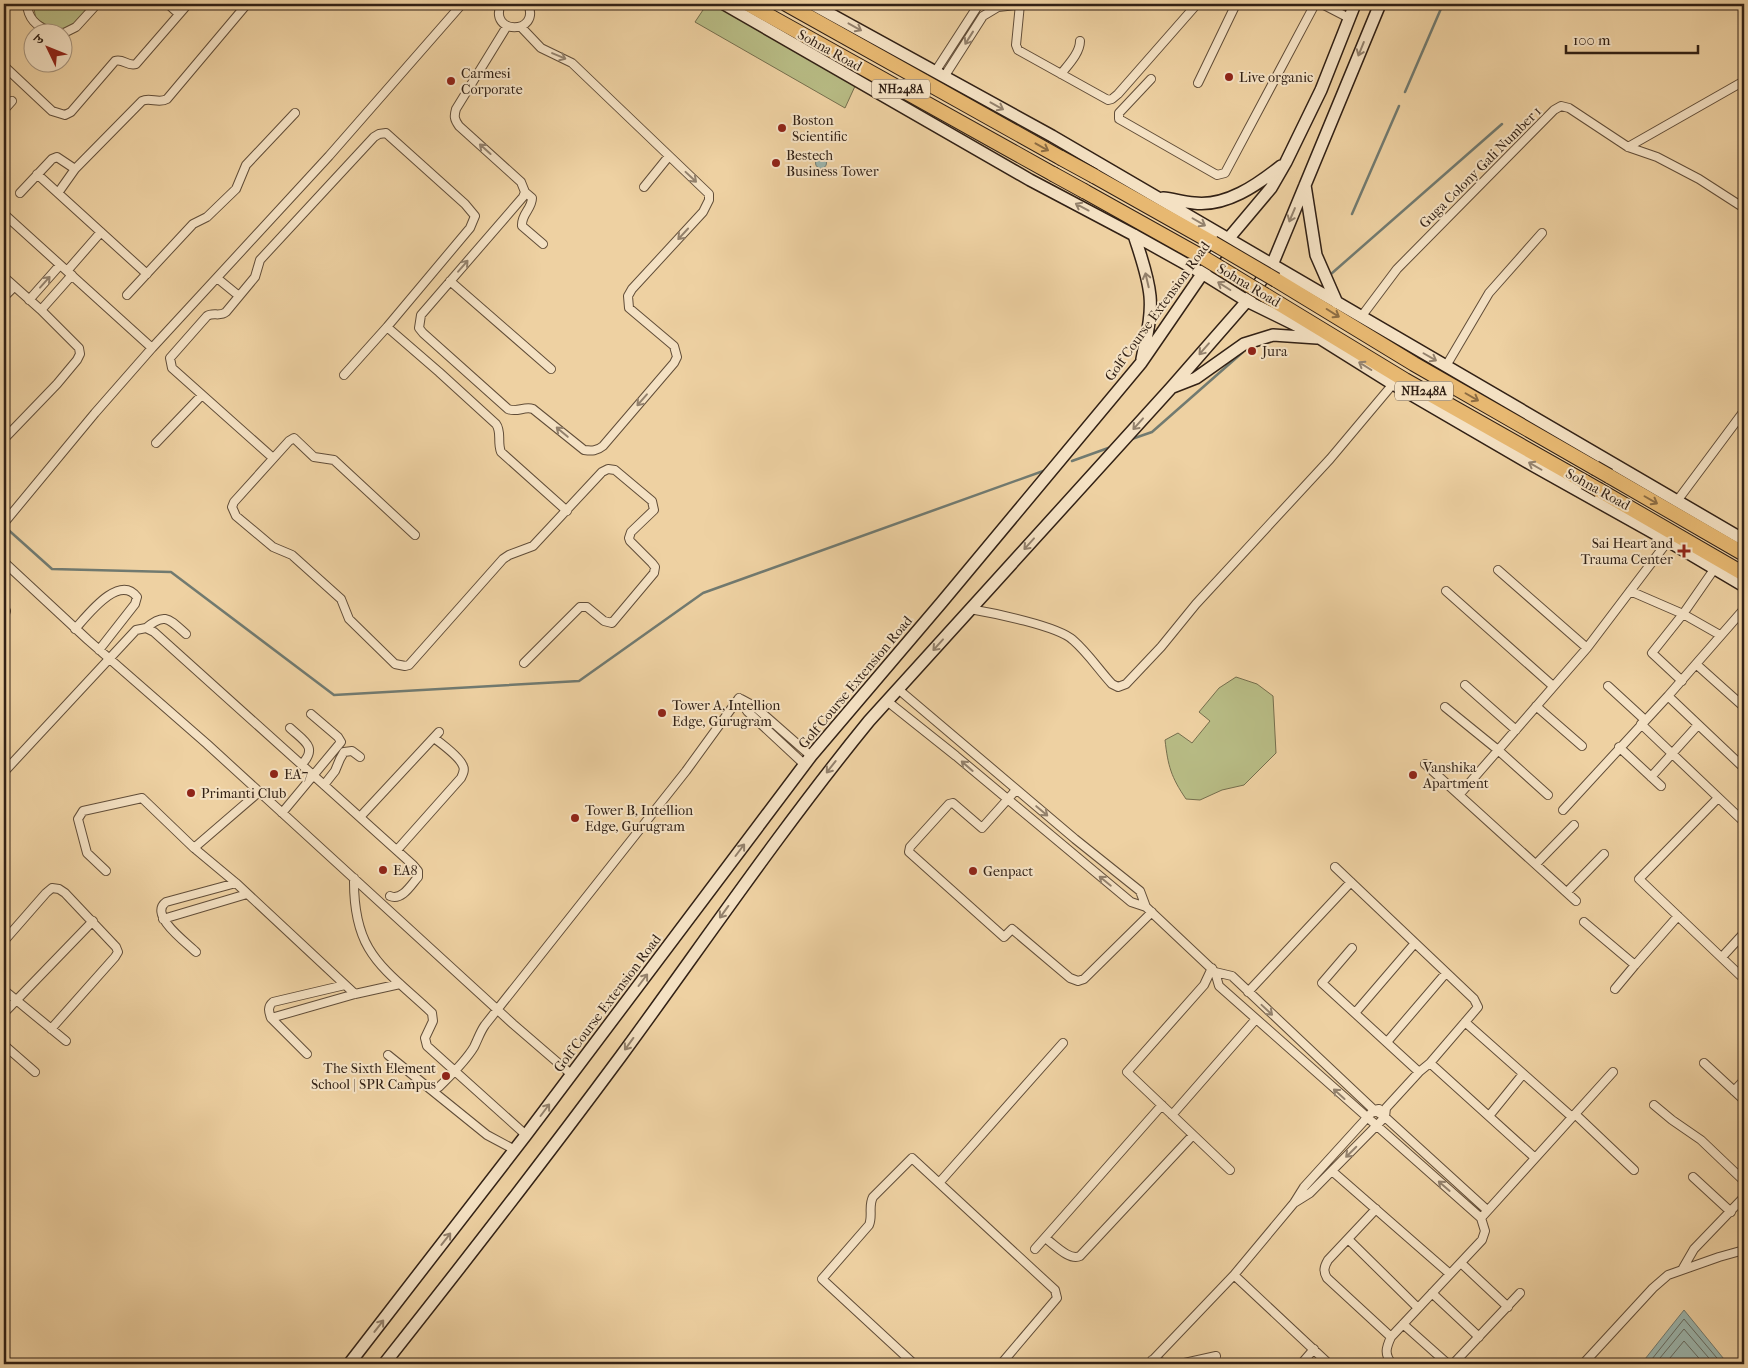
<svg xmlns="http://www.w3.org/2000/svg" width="1748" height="1368" viewBox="0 0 1748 1368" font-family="'IM FELL French Canon','Noto Serif Devanagari',serif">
  <rect width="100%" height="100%" fill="#eed1a2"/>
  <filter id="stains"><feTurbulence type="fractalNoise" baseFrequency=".004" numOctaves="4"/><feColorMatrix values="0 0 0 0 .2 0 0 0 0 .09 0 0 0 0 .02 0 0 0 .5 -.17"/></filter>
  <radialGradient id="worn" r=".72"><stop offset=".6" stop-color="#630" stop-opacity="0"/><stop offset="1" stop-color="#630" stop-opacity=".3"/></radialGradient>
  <path fill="#b8bc85" stroke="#756e4d" d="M33,4H92L69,29L51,27L36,19Z
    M707,4H712L856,84L845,108L695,22Z
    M1236,677L1257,684L1273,696L1276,753L1244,785L1222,790L1200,800L1186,799C1171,777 1168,766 1165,740L1178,733L1192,743L1210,721L1199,712L1219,688Z"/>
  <path fill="#9bb5ad" stroke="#717a70" d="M815.5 163a5.5 5.5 0 1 1 11 0a5.5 5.5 0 1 1-11 0Z
    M1684,1310L1728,1364H1643L1645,1359Z"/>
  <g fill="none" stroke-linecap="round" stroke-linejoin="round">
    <path stroke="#666b61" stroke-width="1" d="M1648,1364L1684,1319L1722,1364
      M1655,1364L1684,1329L1714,1364
      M1665,1364L1684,1341L1704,1364"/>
    <path stroke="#717a70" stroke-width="2.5" d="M1405,92L1443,4
      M1352,214L1399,106
      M1331,274L1502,124
      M1129,440L1152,432L1243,352
      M1072,461L1111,447
      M4,526L52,569L171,572L334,695L579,681L703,593L1046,470"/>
    <defs>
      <path id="street" d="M27,4C28,19 36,25 49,32
        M168,4L179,14
        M501,4C488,35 541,35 528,4
        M1020,4L1016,45L1018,50L1108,100L1112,99L1118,94L1197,4
        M1322,4L1349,18
        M507,26L456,109C454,116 454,119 459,126L521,182L525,192L523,197L421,315L419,328L423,333L508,409C517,413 524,406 533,409L584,450C592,451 597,451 603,446L674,363L677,357L674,346L629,308L628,296L632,289L703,212L709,200V194L572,63L541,48L521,27
        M62,34L76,27L97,4
        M4,66L52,111L65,115L71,112L115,61C123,58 128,67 136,64L188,4
        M935,72L979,4
        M1061,74C1068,65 1080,53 1080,41
        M944,77L983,16L998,7L1016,5L1020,7
        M1151,79L1119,113V119L1217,175L1225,173L1315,4
        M1198,83L1236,4
        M4,110L12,101
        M1628,147L1744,81
        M37,174L147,274
        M644,187L669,156
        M525,192L532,198C532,209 521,214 522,226L543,244
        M20,193L52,159L57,157L75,169
        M58,193L75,169L142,101C150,97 159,104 167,99L247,4
        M4,214L152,348
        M67,271L101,232
        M4,277L41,310L79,348L80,354L77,360L57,384L4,439
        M217,278L239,296
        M450,281L551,369
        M127,295L193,224L207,217L236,189L246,165L295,113
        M4,297L14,287
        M29,300L60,265
        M41,310L72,275
        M1361,317L1397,269L1554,110L1561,106L1569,108L1628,147L1657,157L1699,179L1744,208
        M387,327L439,372L496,424C502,432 497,442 501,452L567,511
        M1446,366L1489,293L1542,233
        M156,443L201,396
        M273,458L172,368L170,358L207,316C213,312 220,317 226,312L255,277L260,260L374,137L379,134L386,133L465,204L475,216L470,228L387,327L344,375
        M1677,501L1744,411
        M4,523L95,413L152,348L329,156L462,4
        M415,535L334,460L314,457L294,438L289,441L234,502L232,507L236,516L273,547L292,555L341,599L349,619L395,664L405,666L409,665L503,559L509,555L533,546L602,472L608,469L615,470L652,501L654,510L631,532L629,538L630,541L652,563L655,567L654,573L612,623L604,621L587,607H580L524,663
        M4,562L88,640L207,744L513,1024L571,1074
        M1498,570L1587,648
        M1446,591L1553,686
        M1630,591L1683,614L1720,635
        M4,607L6,611L4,617
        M970,609C993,613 1058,626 1073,640C1088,653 1099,670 1112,684L1118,687L1126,684L1161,647L1196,604L1330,459L1393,384
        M146,628C165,612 169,619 186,634
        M75,629C87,616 119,573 137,597L135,604L99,650
        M1696,664L1744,707
        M1682,681L1652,653L1683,614L1715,568
        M1465,685L1516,730
        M1608,686L1645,720
        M898,689L1075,839L1140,891L1146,907
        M1668,696L1744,768
        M739,698L747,711L805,765
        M741,699L754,706L811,756
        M887,701L956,756L1131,902L1146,907L1215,972L1232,976L1374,1110L1385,1117L1487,1210
        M1536,706L1582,746
        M1445,707L1498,750L1548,795
        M4,723L5,727L4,730
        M1641,724L1744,822
        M290,728C304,741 318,747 302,764
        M1619,747L1661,786
        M1425,764L1576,901
        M4,772L136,630L146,628L154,632L413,865L418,871V877C411,885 402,901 390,896
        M1651,777L1698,725
        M324,785L335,771L340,759L344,752L352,751L360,757
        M1016,790L982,828L953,803L949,804L910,847L909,852L1004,937L1012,929L1070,978L1078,981L1084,979L1152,912
        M259,792L194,848L236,883L355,994
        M1459,795L1587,648L1668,541
        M1718,798L1639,879L1744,979
        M1563,810L1668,696L1744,609
        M282,813L341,742L338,737L311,714
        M360,817L439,732
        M397,850L461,778C463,774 465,770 463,766C460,757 442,744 434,738
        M1536,864L1574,825
        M106,871L87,853L78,819L83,811L142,798L194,848
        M354,878C353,954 383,967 432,1013L433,1021L425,1038L427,1046L526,1135
        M1567,892L1604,854
        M163,919L247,894
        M1584,922L1635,965L1678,916
        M4,941L46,893L52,888L59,889L65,893L116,947L118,952L115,957L51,1029
        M1352,948L1322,983L1419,1072
        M196,952C187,943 148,915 166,902L236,883
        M1722,957L1744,933
        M1212,968L1204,985L1127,1072L1230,1170
        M1215,972L1219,986L1481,1218
        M1615,989L1635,965
        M4,990L66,1041
        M1248,992L1351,882
        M4,1013L93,921
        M1355,1013L1415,943
        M271,1018L355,994L400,984
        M1465,1022L1572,1117
        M1387,1042L1446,973
        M4,1045L35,1072
        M307,1054L271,1018C269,1012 267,1007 273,1002L345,985
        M388,1055L487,1135L515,1150
        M1430,1063L1534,1157
        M1704,1063L1744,1100
        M439,1087C451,1075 465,1062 474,1047C478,1039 480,1032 485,1025L686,771L739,698
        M1734,1091L1744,1080
        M1654,1105L1672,1120L1701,1140L1744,1181
        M1575,1114L1634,1170
        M1172,1115L1256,1019
        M1489,1116L1523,1074
        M1332,1171L1450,1274
        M1693,1177L1731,1212
        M939,1183L1063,1043
        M1294,1203L1310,1193L1385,1117L1386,1108L1419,1072L1430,1063L1478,1007L1474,999L1335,867
        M1376,1209L1328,1260C1324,1267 1323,1271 1327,1278L1391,1337
        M1045,1238C1054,1244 1069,1261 1080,1256L1193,1135
        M1348,1239L1418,1308
        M1035,1249L1162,1105
        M1461,1263L1508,1307
        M1683,1268L1694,1249L1744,1197
        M1234,1275L1329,1364
        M1432,1293L1479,1337
        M1403,1324L1448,1364
        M1152,1360L1168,1364
        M914,1364L822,1279L869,1225C873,1216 868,1206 873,1197L912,1158L1055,1290L1057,1298L1001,1364
        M1149,1364L1234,1275L1294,1203L1304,1187L1374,1110L1379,1109
        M1180,1364L1216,1356
        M1301,1364L1314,1349
        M1392,1364C1384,1354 1386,1348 1391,1337L1482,1240L1485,1231L1481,1218L1613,1072
        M1453,1364L1520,1293
        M1583,1364L1653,1288L1668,1275L1719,1257L1744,1250"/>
      <path id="secondary" d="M724,4L1030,180L1134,235L1202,273L1247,301L1310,332L1393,384L1534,466L1668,541L1744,586
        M812,4L1052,136L1744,540
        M1305,185L1316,255L1337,303
        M1163,198C1173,199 1183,202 1194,203C1226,207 1257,185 1281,166
        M1134,235C1140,254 1148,275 1150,296C1152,317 1146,338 1142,359
        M1173,387L1196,378L1244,344L1273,335L1317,338
        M349,1364L526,1135L811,756L942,602L1141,363L1218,251L1271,188L1286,162L1321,90L1355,4
        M384,1364C464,1263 544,1160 621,1056C703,944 781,829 869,721L1171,388L1247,301L1272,265L1380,4"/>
      <path id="highway" d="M748,4L1053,174
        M786,4L1061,158
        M1094,176L1213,243
        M1084,191L1204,258
        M1276,280L1414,364L1595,468
        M1265,295L1405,380L1585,482
        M1609,476L1744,554
        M1599,490L1744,574"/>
    </defs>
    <use href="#street" stroke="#614d38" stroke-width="10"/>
    <use href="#secondary" stroke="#322115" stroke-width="14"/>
    <use href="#highway" stroke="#322115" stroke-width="16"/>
    <use href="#street" stroke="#f4e1c3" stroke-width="8"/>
    <use href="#secondary" stroke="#f4e1c3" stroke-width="11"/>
    <use href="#highway" stroke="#e7b871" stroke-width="14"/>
    <defs>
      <path id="highway-bridge" d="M1061,158L1094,176
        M1053,174L1084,191
        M1213,243L1276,280
        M1204,258L1265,295
        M1595,468L1609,476
        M1585,482L1599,490"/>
    </defs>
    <use href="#highway-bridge" stroke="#322115" stroke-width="16" stroke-linecap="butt"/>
    <use href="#highway-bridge" stroke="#e7b871" stroke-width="14"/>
  </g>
  <defs><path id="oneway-shaft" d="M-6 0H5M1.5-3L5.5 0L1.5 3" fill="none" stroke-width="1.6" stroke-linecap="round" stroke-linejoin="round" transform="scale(1.25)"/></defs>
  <g stroke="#93816c">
    <use href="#oneway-shaft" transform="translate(855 27) rotate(29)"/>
    <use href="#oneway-shaft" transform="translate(969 38) rotate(122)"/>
    <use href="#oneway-shaft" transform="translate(1361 49) rotate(112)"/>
    <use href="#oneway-shaft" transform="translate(559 56) rotate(23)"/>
    <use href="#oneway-shaft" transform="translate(997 106) rotate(29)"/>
    <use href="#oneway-shaft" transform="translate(485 149) rotate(-138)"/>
    <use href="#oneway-shaft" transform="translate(691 177) rotate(43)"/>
    <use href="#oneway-shaft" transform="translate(1082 207) rotate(-152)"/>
    <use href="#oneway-shaft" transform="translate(1292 215) rotate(113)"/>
    <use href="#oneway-shaft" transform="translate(1199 222) rotate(30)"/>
    <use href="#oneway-shaft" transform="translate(683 234) rotate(133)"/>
    <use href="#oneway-shaft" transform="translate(463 266) rotate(-49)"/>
    <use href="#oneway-shaft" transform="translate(1147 280) rotate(-103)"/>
    <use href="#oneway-shaft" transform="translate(45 282) rotate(-48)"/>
    <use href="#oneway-shaft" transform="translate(1224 286) rotate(-148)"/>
    <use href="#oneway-shaft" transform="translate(1204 349) rotate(131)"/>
    <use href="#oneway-shaft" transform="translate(1430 357) rotate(30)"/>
    <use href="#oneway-shaft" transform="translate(1365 366) rotate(-148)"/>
    <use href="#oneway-shaft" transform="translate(642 400) rotate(131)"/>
    <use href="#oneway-shaft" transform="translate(1138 424) rotate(132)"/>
    <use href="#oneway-shaft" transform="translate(562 432) rotate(-140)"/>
    <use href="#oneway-shaft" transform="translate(1535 466) rotate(-150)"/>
    <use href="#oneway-shaft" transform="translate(1029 544) rotate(132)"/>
    <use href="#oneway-shaft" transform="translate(938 645) rotate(132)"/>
    <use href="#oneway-shaft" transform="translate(967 766) rotate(-139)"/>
    <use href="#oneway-shaft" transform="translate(831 767) rotate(128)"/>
    <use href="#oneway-shaft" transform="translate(1042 811) rotate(40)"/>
    <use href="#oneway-shaft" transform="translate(740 850) rotate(-53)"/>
    <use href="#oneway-shaft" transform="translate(1105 881) rotate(-141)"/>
    <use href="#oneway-shaft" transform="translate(724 912) rotate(126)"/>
    <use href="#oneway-shaft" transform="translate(643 980) rotate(-53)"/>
    <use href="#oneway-shaft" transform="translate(1267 1010) rotate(43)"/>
    <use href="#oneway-shaft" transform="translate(629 1044) rotate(126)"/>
    <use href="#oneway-shaft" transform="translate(1339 1094) rotate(-138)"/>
    <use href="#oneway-shaft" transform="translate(545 1110) rotate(-53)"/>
    <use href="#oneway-shaft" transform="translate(1351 1152) rotate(135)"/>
    <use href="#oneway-shaft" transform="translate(1444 1186) rotate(-139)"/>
    <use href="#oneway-shaft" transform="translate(446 1239) rotate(-52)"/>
    <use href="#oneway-shaft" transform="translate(379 1326) rotate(-52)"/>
  </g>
  <g stroke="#8c6c43">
    <use href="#oneway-shaft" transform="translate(1042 147) rotate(29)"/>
    <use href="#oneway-shaft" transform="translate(1333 313) rotate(32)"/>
    <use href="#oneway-shaft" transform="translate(1472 397) rotate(30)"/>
    <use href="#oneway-shaft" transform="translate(1651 500) rotate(30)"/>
  </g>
  <g fill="#8f2418" stroke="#f4e1c3" stroke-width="2">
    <circle cx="1229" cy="77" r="5"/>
    <circle cx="451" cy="81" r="5"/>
    <circle cx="782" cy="128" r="5"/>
    <circle cx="776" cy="163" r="5"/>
    <circle cx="1252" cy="351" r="5"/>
    <path d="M1681.5 543.5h5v5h5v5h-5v5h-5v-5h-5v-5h5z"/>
    <circle cx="662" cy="713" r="5"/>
    <circle cx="274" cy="774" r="5"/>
    <circle cx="1413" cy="775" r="5"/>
    <circle cx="191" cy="793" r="5"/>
    <circle cx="575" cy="818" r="5"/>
    <circle cx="383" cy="870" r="5"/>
    <circle cx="973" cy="871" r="5"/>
    <circle cx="446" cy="1076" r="5"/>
  </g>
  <g text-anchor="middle" stroke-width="4" stroke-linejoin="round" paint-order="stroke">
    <g fill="#f4e1c3" stroke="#6c5b49" stroke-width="1">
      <rect x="872" y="79.5" width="58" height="19" rx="4"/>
      <rect x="1395" y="381.5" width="58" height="19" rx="4"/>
    </g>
    <g font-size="12" font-weight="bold" fill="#322115">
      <text x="901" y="93">NH248A</text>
      <text x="1424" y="395">NH248A</text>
    </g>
    <g font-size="14" fill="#322115" stroke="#f4e1c3">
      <text transform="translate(830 50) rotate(29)" y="5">Sohna Road</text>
      <text transform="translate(1480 167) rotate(-45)" y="5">Guga Colony Gali Number 1</text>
      <text transform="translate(1249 285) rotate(31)" y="5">Sohna Road</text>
      <text transform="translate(1157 311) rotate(-54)" y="5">Golf Course Extension Road</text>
      <text transform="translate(1598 489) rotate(29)" y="5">Sohna Road</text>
      <text transform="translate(855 682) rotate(-50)" y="5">Golf Course Extension Road</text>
      <text transform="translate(607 1003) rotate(-53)" y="5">Golf Course Extension Road</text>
    </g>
    <g font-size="14" fill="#322115" stroke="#f4e1c3" text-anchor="start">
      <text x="461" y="78">Carmesi<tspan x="461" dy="16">Corporate</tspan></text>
      <text x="1239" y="82">Live organic</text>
      <text x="792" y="125">Boston<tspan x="792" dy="16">Scientific</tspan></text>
      <text x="786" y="160">Bestech<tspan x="786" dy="16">Business Tower</tspan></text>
      <text x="1262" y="356">Jura</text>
      <text x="1673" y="548" text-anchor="end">Sai Heart and<tspan x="1673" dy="16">Trauma Center</tspan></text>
      <text x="672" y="710">Tower A, Intellion<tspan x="672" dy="16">Edge, Gurugram</tspan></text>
      <text x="1423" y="772">Vanshika<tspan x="1423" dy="16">Apartment</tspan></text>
      <text x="284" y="779">EA7</text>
      <text x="201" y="798">Primanti Club</text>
      <text x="585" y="815">Tower B, Intellion<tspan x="585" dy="16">Edge, Gurugram</tspan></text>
      <text x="393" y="875">EA8</text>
      <text x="983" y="876">Genpact</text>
      <text x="436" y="1073" text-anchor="end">The Sixth Element<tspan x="436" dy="16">School | SPR Campus</tspan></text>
    </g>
  </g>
  <rect width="1748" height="1368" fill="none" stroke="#eed1a2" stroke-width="20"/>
  <rect x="5" y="5" width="1738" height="1358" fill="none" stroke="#322115" stroke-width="2.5"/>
  <rect x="10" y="10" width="1728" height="1348" fill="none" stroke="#322115"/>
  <g transform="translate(48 48) rotate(313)"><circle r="24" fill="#f4e1c3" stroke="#a6947d"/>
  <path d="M0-4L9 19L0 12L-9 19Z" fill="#8f2418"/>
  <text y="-8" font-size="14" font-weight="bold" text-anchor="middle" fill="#322115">उ</text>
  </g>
  <path d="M1566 45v8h132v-8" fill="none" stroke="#322115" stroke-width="2.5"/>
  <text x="1573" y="45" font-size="15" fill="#322115" stroke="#f4e1c3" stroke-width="4" paint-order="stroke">100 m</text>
  <rect width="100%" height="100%" filter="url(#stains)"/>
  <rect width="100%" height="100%" fill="url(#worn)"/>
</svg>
